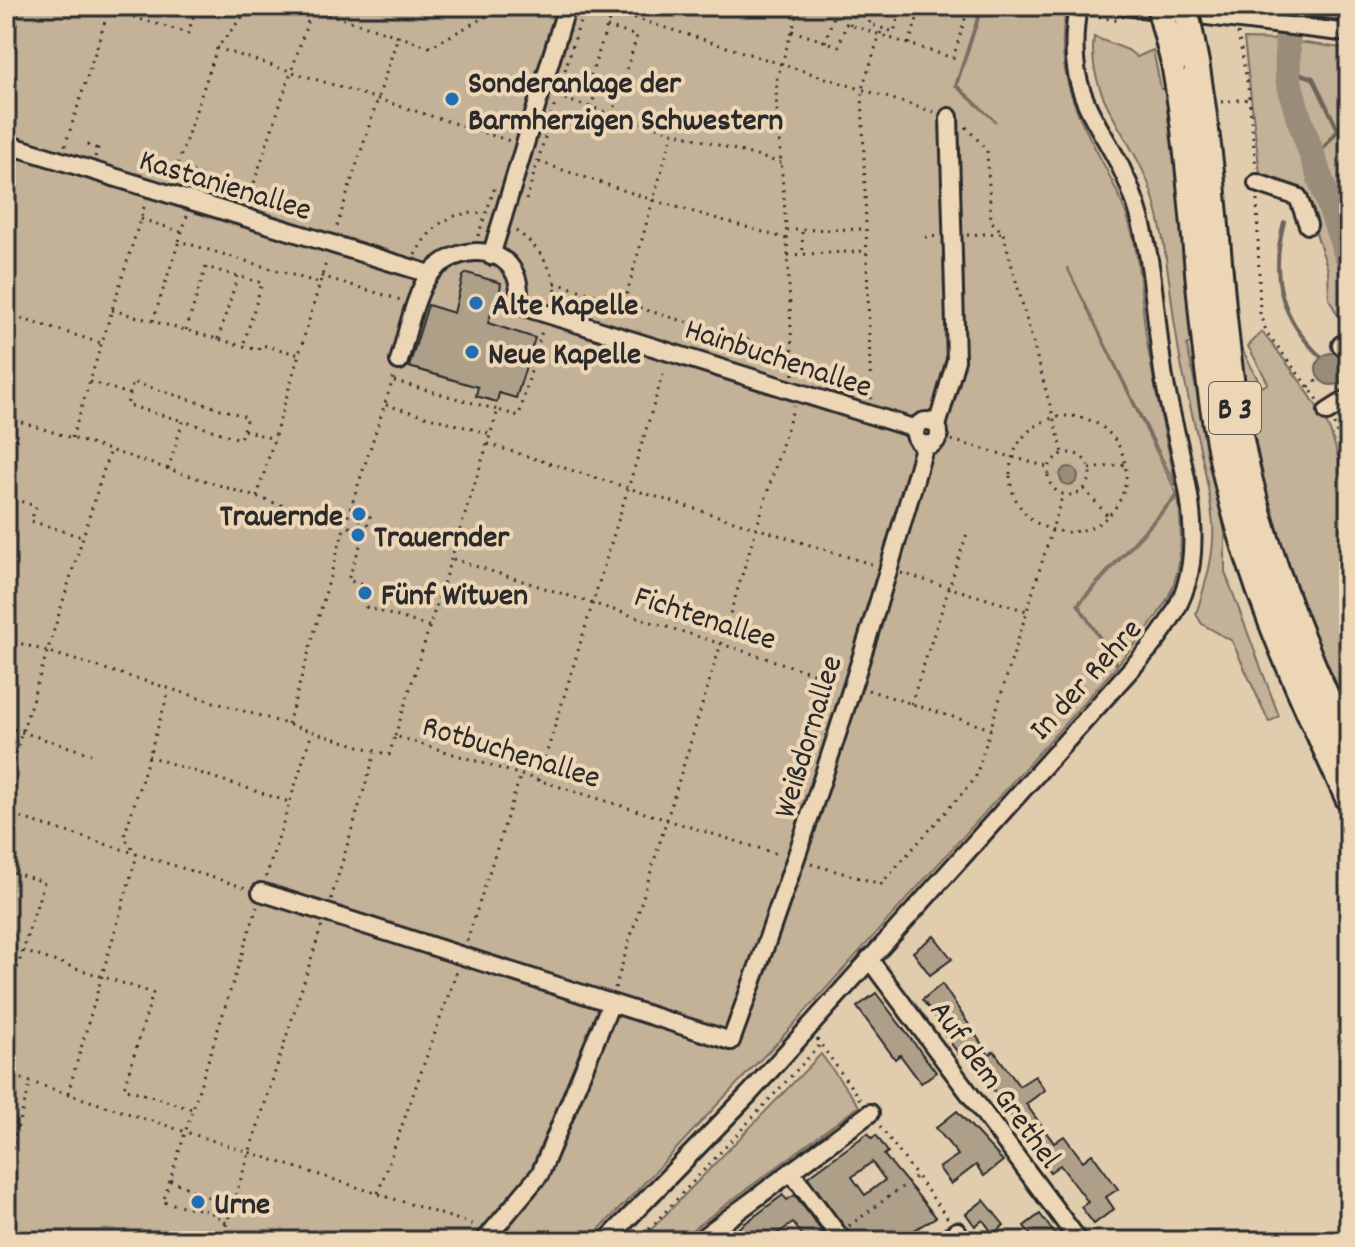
<svg xmlns="http://www.w3.org/2000/svg" width="1355" height="1247" viewBox="0 0 1355 1247" font-family="Dekko,sans-serif">
  <rect width="100%" height="100%" fill="#e1ccae"/>
  <filter id="ink" filterUnits="userSpaceOnUse"><feTurbulence type="fractalNoise" baseFrequency=".0125" numOctaves="2"/><feDisplacementMap in="SourceGraphic" scale="16" xChannelSelector="R" yChannelSelector="G"/><feConvolveMatrix kernelMatrix="1 2 1 2 8 2 1 2 1" color-interpolation-filters="sRGB"/></filter>
  <g filter="url(#ink)">
    <path fill="#c3b198" stroke="#776e62" stroke-width="2" d="M6,6H981L955,86L996,122L957,85L983,6H1043L1065,16C1049,109 1118,160 1135,245C1141,277 1142,310 1147,342C1155,391 1166,438 1176,486L1067,267L1177,494L1077,604L1117,666L776,1044C711,1108 653,1178 587,1241H6Z
      M1094,37L1128,50L1137,57L1153,50L1161,89H1165L1180,174L1193,341L1187,345L1225,533V572L1279,716L1269,722L1232,641L1202,624L1196,614C1205,585 1215,556 1213,525C1208,470 1191,416 1181,363C1170,307 1169,248 1152,194C1136,140 1085,97 1094,37Z
      M1244,39L1283,40L1285,77L1294,113L1349,270V336L1329,299L1328,270L1302,190L1260,174Z
      M1291,41L1349,49V247C1323,181 1294,112 1291,41Z
      M1262,332C1286,361 1311,393 1328,426C1337,445 1337,464 1349,486V724L1305,618L1265,489L1253,442L1236,338L1262,387L1268,383L1248,346Z
      M1178,496C1188,581 1172,602 1118,664L1079,605Z
      M821,1054L859,1106L677,1241H640Z"/>
    <path fill="#998c79" stroke="#6d655a" stroke-width="2" d="M1316 369a16 16 0 1 1 32 0a16 16 0 1 1-32 0Z
      M1060 476a9 9 0 1 1 18 0a9 9 0 1 1-18 0Z"/>
    <g fill="none" stroke-linecap="round" stroke-linejoin="round">
      <path stroke="#6d655a" stroke-width="4" d="M1288,70L1313,78L1338,130L1313,161
        M1284,222C1270,275 1280,318 1320,356
        M820,1241L830,1234"/>
      <path stroke="#998c79" stroke-width="26" d="M1287,6L1288,77L1297,112L1349,261"/>
    </g>
    <path fill="#ae9f89" stroke="#2b2b2b" stroke-width="2" fill-rule="evenodd" d="M467,273L501,283L499,299L496,298L488,323L535,338L516,398L499,393L497,402L476,396L478,387L409,367L428,305L454,313L463,276Z
      M934,936L952,959L930,975L913,952Z
      M942,984L989,1055L994,1051L1019,1086L1035,1076L1045,1090L1026,1104L1054,1143L1064,1136L1083,1161L1092,1154L1118,1189L1106,1197L1114,1209L1094,1224L1081,1207L1088,1202L1060,1165L1050,1172L965,1049L959,1054L944,1034L948,1032L922,1000Z
      M876,993L936,1072L921,1083L900,1055L895,1059L857,1007Z
      M957,1111L1003,1161L984,1176L976,1165L951,1184L939,1168L958,1155L936,1128Z
      M868,1133L872,1138L876,1135L888,1152L884,1155L936,1217L896,1241H854L808,1177ZM872,1162L885,1180L865,1195L852,1177Z
      M783,1195L787,1200L795,1195L823,1233L807,1241L793,1223L766,1241H721Z
      M984,1200L1004,1225L993,1234L983,1220L975,1226L966,1214Z
      M1040,1214L1060,1241H1035L1024,1226Z"/>
    <g fill="none" stroke-linecap="round" stroke-linejoin="round">
      <defs>
        <path id="minor" d="M1124,6L1349,33
          M6,144L430,274
          M1257,183L1298,197L1308,225
          M491,256L567,6
          M1341,345L1349,352
          M399,361C406,338 416,289 431,273C463,237 528,247 518,305L916,429
          M1327,412L1349,398
          M915 433a12 12 0 1 1 24 0a12 12 0 1 1-24 0Z
          M937,426L956,360L949,117
          M261,892L731,1041C803,845 868,646 925,444
          M869,959L1079,1241
          M791,1172L843,1241
          M484,1241L540,1174L611,1003
          M606,1241L749,1094L1149,649C1170,624 1187,596 1191,563C1199,501 1174,438 1164,378C1155,321 1154,259 1136,204C1108,120 1061,107 1078,6
          M698,1241L870,1113
          M943,1241L957,1231"/>
        <path id="highway" d="M1174,63C1197,191 1196,321 1220,448C1243,572 1297,687 1349,800
          M1197,68C1203,109 1210,152 1213,194C1221,277 1225,358 1241,440C1261,546 1305,650 1349,748"/>
      </defs>
      <use href="#minor" stroke="#2b2b2b" stroke-width="22"/>
      <use href="#highway" stroke="#2b2b2b" stroke-width="30"/>
      <path stroke="#2b2b2b" stroke-width="3" stroke-dasharray="2 6" stroke-linecap="butt" d="M95,6L188,33L197,6
        M596,6L934,112
        M875,6L869,24L894,32L902,6
        M312,9L398,36L336,229
        M1091,15L1119,21
        M850,25L856,6
        M607,27L637,36L613,113
        M792,31L839,46L846,24L953,58L969,6
        M1238,33L1248,87L1256,168
        M398,36L430,47L505,6
        M825,42L837,6
        M909,44L921,6
        M217,48L510,141
        M6,55L22,6
        M558,93L585,6
        M557,97L673,132
        M1221,102L1249,99
        M591,108L596,91L587,88L612,11
        M966,127L987,150L991,221L1003,233L1063,453
        M87,145L98,149
        M65,146L110,6
        M95,157L100,142
        M539,162L653,200L624,304
        M781,163L673,132L653,200L787,239
        M177,167L251,192L313,6
        M173,179L217,48L251,6
        M526,200L555,104
        M1257,200L1260,315L1267,333L1319,401
        M187,216L179,241L319,283
        M141,219L182,232
        M787,230L866,229
        M516,231C535,242 563,278 554,302
        M802,232L803,254
        M967,235L1003,233
        M478,236L495,187
        M925,237L939,236
        M415,255C431,226 451,209 485,214
        M788,255L867,251
        M321,276L401,300
        M555,283L792,353
        M112,310L258,350L262,345L297,354
        M6,314L101,343
        M153,321L179,241
        M186,330L206,267L262,283L243,346
        M218,339L238,275
        M793,375L787,239L776,97L777,78L800,6
        M394,381L498,410
        M90,382L130,394
        M1309,387L1321,377
        M871,399L862,89L882,28
        M386,405L490,434
        M1010 474a58 58 0 1 1 116 0a58 58 0 1 1-116 0Z
        M6,417L356,529L362,513L370,517L348,580L371,588L366,607L431,627
        M1334,424L1349,474
        M244,430L274,439
        M72,438L146,201
        M944,438L1048,467
        M488,444L874,565
        M1048 474a21 21 0 1 1 42 0a21 21 0 1 1-42 0Z
        M168,469L183,421L240,439L247,417L133,382L127,405L183,421
        M1090,469L1126,464
        M1084,489L1108,516
        M6,497L36,506L31,521L82,537
        M257,497L327,259
        M453,559L838,681
        M901,573L1027,611
        M6,639L389,755L395,736L781,855
        M868,690L991,729
        M911,704L968,530
        M288,724L345,525L394,376
        M6,727L91,754
        M395,736L498,410L519,416L543,327
        M148,756L289,802
        M538,781L665,368
        M6,784L110,450
        M6,813L246,888
        M811,864L881,884L975,779L1063,494
        M6,870L44,882L6,1005
        M266,877L312,732
        M331,899L375,753
        M467,941L520,777
        M23,951L153,993L124,1088L192,1109
        M615,988L794,406
        M817,1039L861,1101
        M6,1074L478,1226
        M68,1093L137,855L124,837L169,691
        M880,1126L949,1220
        M6,1166L31,1082
        M170,1180L213,1199L233,1198
        M378,1193L457,971
        M6,1205L12,1207L6,1225
        M226,1223L209,1211L163,1202L257,907
        M849,1226L917,1176
        M221,1241L322,925
        M638,1241L820,1045"/>
      <use href="#minor" stroke="#edd6b6" stroke-width="16"/>
      <use href="#highway" stroke="#edd6b6" stroke-width="24"/>
      <path stroke="#2b2b2b" stroke-width="2" d="M1217,6L1349,21"/>
      <defs>
        <path id="highway-bridge" d="M1159,6L1174,63
          M1185,6L1197,68"/>
      </defs>
      <use href="#highway-bridge" stroke="#2b2b2b" stroke-width="30" stroke-linecap="butt"/>
      <use href="#highway-bridge" stroke="#edd6b6" stroke-width="24"/>
    </g>
  </g>
  <g fill="#1f6fb2" stroke="#edd6b6" stroke-width="3">
    <circle cx="452" cy="99" r="8"/>
    <circle cx="476" cy="303" r="8"/>
    <circle cx="472" cy="352" r="8"/>
    <circle cx="359" cy="514" r="8"/>
    <circle cx="358" cy="535" r="8"/>
    <circle cx="365" cy="593" r="8"/>
    <circle cx="198" cy="1202" r="8"/>
  </g>
  <g text-anchor="middle" stroke-width="8" stroke-linejoin="round" paint-order="stroke">
    <rect fill="#edd6b6" stroke="#655e55" stroke-width="2" x="1209" y="382" width="52" height="52" rx="6"/>
    <g font-size="30" font-weight="bold" fill="#2b2b2b">
      <text x="1235" y="418">B 3</text>
    </g>
    <g font-size="32" font-weight="bold" fill="#2b2b2b" stroke="#edd6b6" text-anchor="start">
      <text x="468" y="92">Sonderanlage der<tspan x="468" dy="37">Barmherzigen Schwestern</tspan></text>
      <text x="492" y="314">Alte Kapelle</text>
      <text x="488" y="363">Neue Kapelle</text>
      <text x="343" y="525" text-anchor="end">Trauernde</text>
      <text x="374" y="546">Trauernder</text>
      <text x="381" y="604">Fünf Witwen</text>
      <text x="214" y="1213">Urne</text>
    </g>
    <g font-size="32" fill="#2b2b2b" stroke="#edd6b6">
      <text transform="translate(226 183) rotate(17)" y="11">Kastanienallee</text>
      <text transform="translate(779 356) rotate(18)" y="11">Hainbuchenallee</text>
      <text transform="translate(706 616) rotate(18)" y="11">Fichtenallee</text>
      <text transform="translate(1084 678) rotate(-48)" y="11">In der Rehre</text>
      <text transform="translate(806 736) rotate(-73)" y="11">Weißdornallee</text>
      <text transform="translate(512 750) rotate(17)" y="11">Rotbuchenallee</text>
      <text transform="translate(997 1083) rotate(54)" y="11">Auf dem Grethel</text>
    </g>
  </g>
  <rect width="1355" height="1247" fill="none" stroke="#edd6b6" stroke-width="32"/>
  <rect x="16" y="16" width="1323" height="1215" fill="none" stroke="#2b2b2b" stroke-width="3" filter="url(#ink)"/>
</svg>
